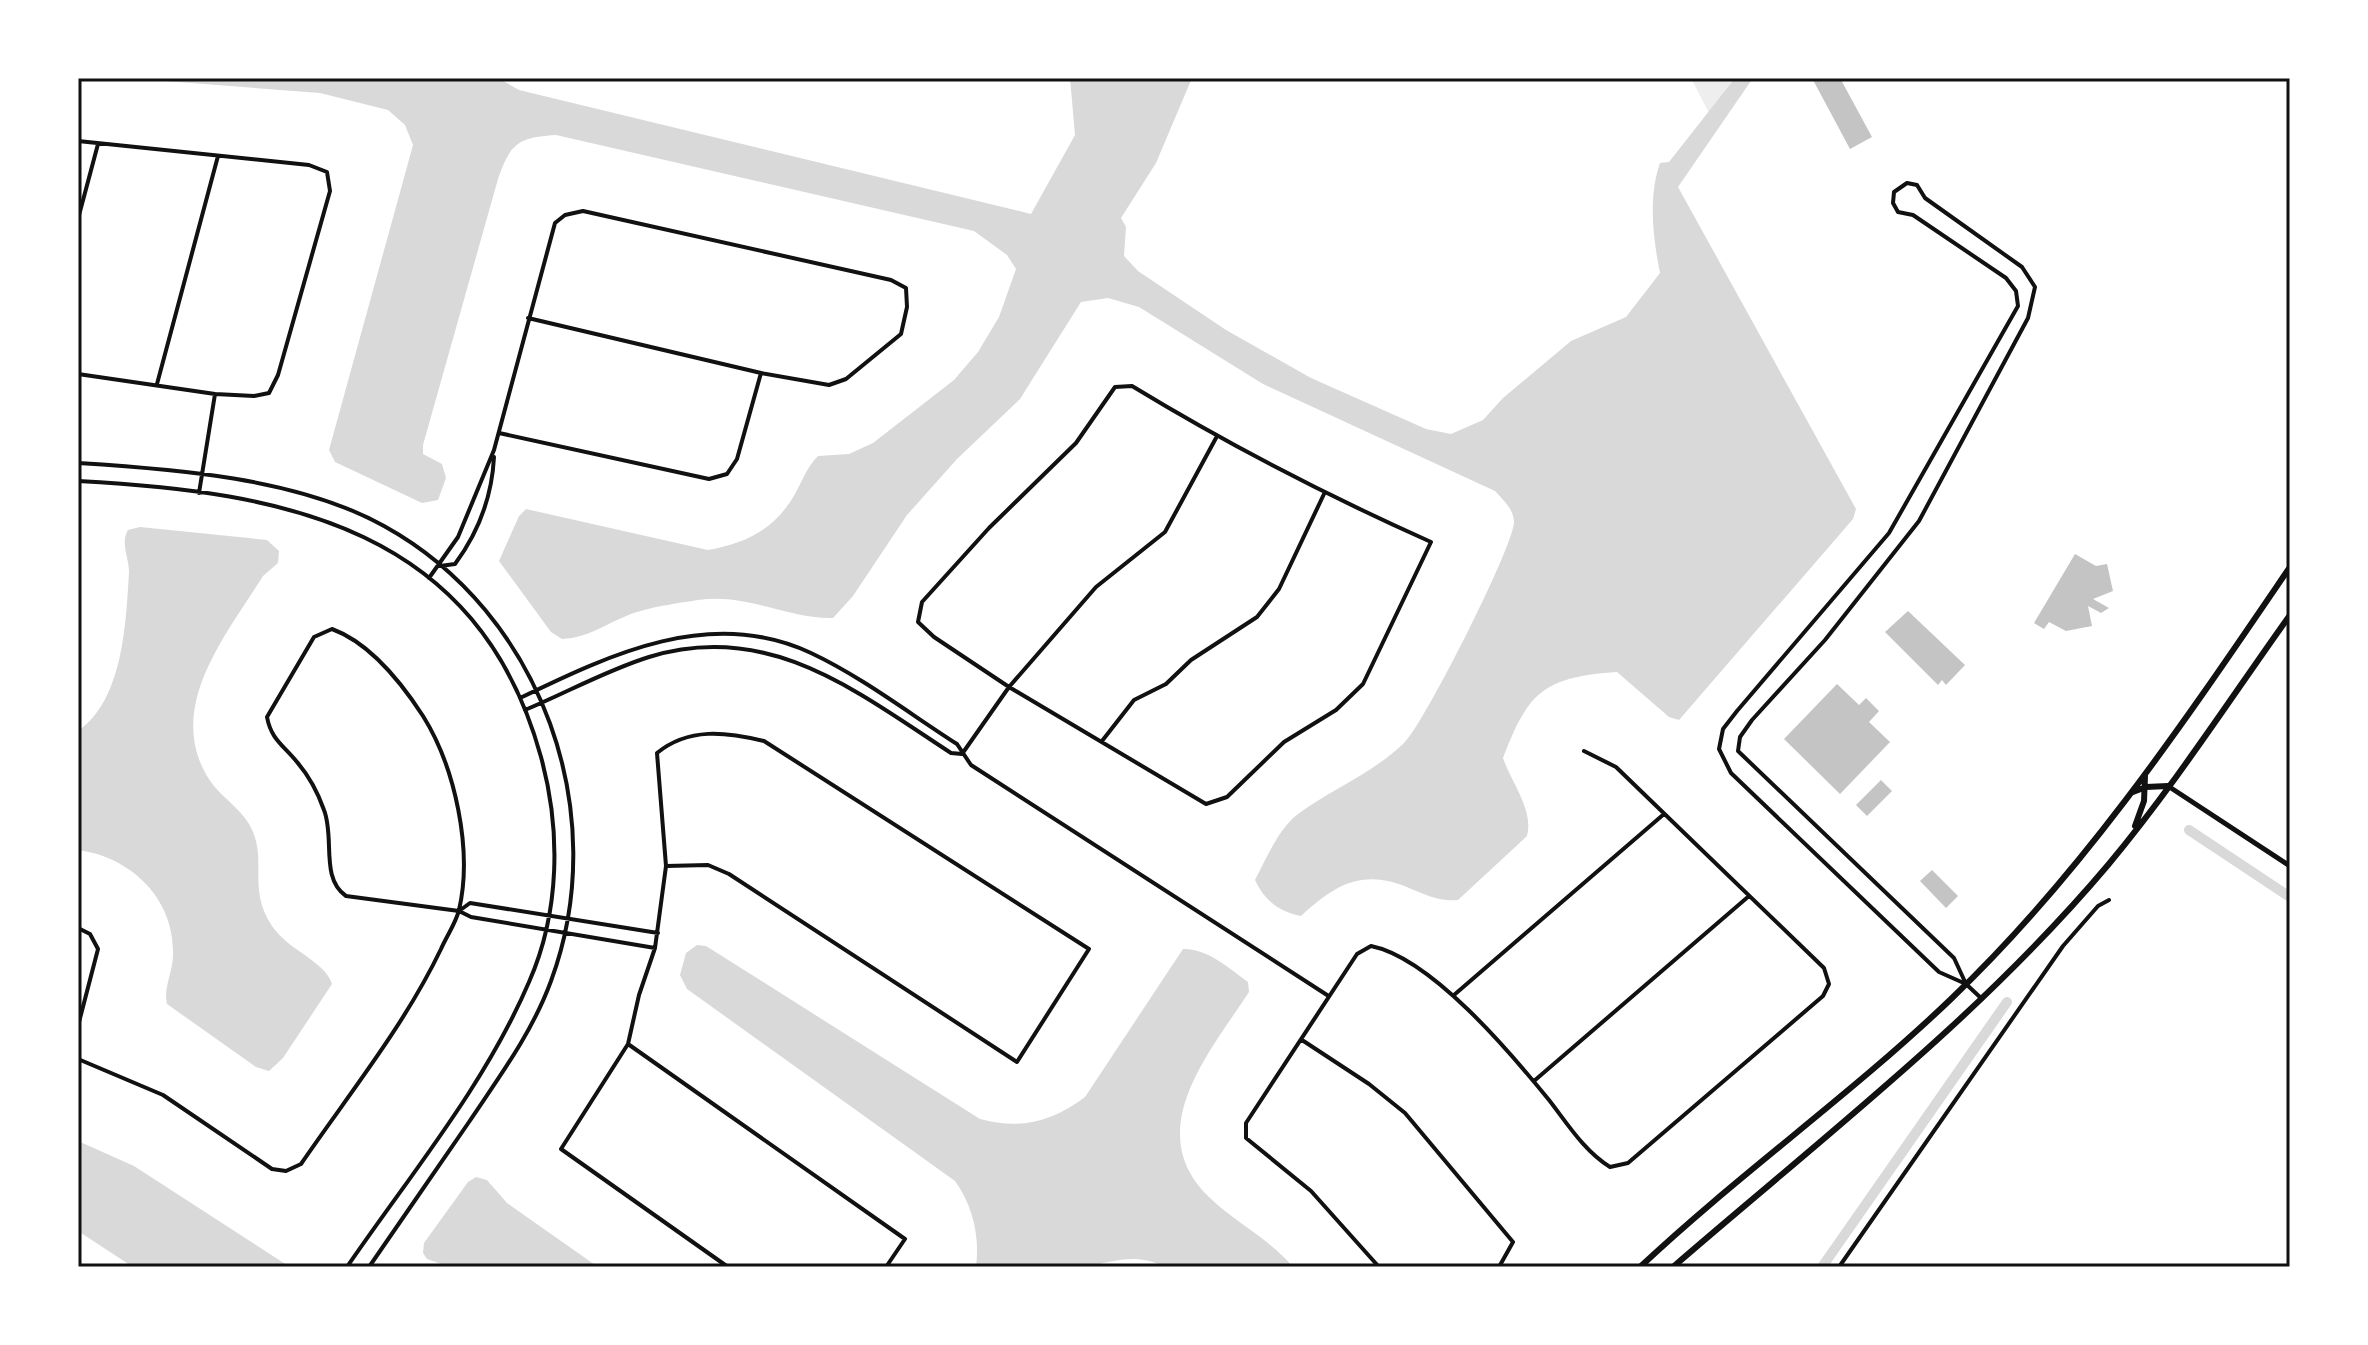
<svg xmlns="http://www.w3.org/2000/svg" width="2368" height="1345" viewBox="0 0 2368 1345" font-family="Poppins,sans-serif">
  <rect width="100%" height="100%" fill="#fff"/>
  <path fill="#eee" d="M1691,78H1735L1709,113Z"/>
  <path fill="#d9d9d9" d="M126,78H498L519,90L1031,214L1075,135L1070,78H1192L1156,163L1121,218L1126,227L1124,256L1138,271L1226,330L1311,378L1426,429L1451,434L1483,420L1503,398L1571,341L1626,317L1660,273C1653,238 1648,197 1660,163L1669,162L1735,78H1753L1678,187L1856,509L1853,519L1679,720L1669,717L1617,672C1545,677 1528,691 1503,758C1511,782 1534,810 1527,836L1458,900C1440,902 1426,895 1409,888C1362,868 1335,885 1301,916C1279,912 1264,900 1255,880C1266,859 1279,828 1298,814C1332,789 1373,773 1404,743C1423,726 1516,542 1514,521C1513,508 1503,500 1495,491L1263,384L1139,307L1108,298L1081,302L1020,399L957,459L907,515L853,596L833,618C786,619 748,593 698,600C679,603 656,606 637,612C611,620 590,638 562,639L551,632L499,561L519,516L526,509L708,550C747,543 775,529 795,494C802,481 807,467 818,456L849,454L873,443L954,380L978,352L999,317L1016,269L1007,255L974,231L556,135C518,137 510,144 498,179L423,445V454L442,464L446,478L438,500L422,503L335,462L329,450L413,145L405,125L388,110L320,93Z
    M140,527L267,540L279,551L278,563L263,576C226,635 166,706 207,776C219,797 244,809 253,832C266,864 248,890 272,926C289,951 325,961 332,984L283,1058L269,1071L256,1067L167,1004C163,988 173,972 173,955C175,899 131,857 78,850V731C123,700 126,624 129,572C129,557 120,543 128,530Z
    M697,945L706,946L980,1119C1019,1130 1052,1122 1085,1097L1183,949C1207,948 1230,969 1248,982L1249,992C1211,1051 1140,1130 1209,1197C1236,1223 1267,1237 1293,1267H1165C1135,1252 1114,1262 1084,1267C1050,1272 1010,1267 976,1267C980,1237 973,1206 955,1181L687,989L680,975L686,953Z
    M78,1141L134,1166L290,1267H133L78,1231Z
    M476,1177L487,1180L507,1203L598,1267H450L427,1259L423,1253L424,1243L468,1182Z"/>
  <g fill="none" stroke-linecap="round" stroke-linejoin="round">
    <path stroke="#d9d9d9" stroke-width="10" d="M2189,830L2290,897
      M1822,1267L2007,1002"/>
  </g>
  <path fill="#c4c4c4" d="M1812,78H1840L1872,137L1850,149Z
    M2075,554L2096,566L2107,564L2113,591L2093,599L2109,608L2101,613L2088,606L2092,626L2066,631L2049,622L2044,629L2034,623Z
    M1908,611L1965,665L1946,685L1942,680L1938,685L1885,632Z
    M1837,684L1859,705L1866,698L1879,711L1869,722L1890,742L1840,794L1784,739Z
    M1881,780L1892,791L1867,816L1856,805Z
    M1932,870L1958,896L1946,908L1920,881Z"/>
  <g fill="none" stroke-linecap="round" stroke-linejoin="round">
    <path stroke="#111" stroke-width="4" d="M78,141L309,165L327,172L330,191L278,375L269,393L254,396L215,394L78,374
      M78,219L98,144
      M528,318L761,373
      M157,384L218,156
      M1132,386C1229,445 1328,496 1431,542L1363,684L1336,710L1284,742L1227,797L1206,804L1009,687L934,637L918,622L922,602L989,528L1076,443L1115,387Z
      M78,463C175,469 298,478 384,526C542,613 613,814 551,981C532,1033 499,1077 469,1122C436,1170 402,1219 369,1267
      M78,481C286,492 478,528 541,757C561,830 560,912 529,982C485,1085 410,1175 347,1267
      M199,493L215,394
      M440,566L455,564C478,533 492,496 494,457
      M429,578L458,537L494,450L555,223L565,215L583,211L891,280L906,288L907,307L901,334L846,379L829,385L761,373L737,459L727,474L709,479L499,433
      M520,698C611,654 711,606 811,653C862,677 910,714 957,744L971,765L1327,995
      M525,710C566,693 607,670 649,657C768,620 856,691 951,753L962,754
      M1102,741L1134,700L1166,684L1191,660L1257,617L1279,589L1324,494
      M962,754L1009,687L1096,587L1165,532L1216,438
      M666,866L708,865L729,874L1017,1062L1089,949L764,741C726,732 689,727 657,753L666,866L655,948L639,995L628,1044L561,1149L728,1267
      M459,911L470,903L658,933
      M78,928L90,934L98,949L78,1026
      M1966,984L1939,972L1731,773L1719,749L1723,729L1737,711L1889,533L2018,306L2016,291L2006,278L1913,215L1898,212L1893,203L1894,192L1907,183L1917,185L1925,198L2022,267L2035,287L2028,318L1919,521L1825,640L1752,720L1740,737L1738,751L1954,958L1966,984L1982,999
      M1454,995L1664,814
      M1302,1040L1369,1084L1405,1113L1513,1242L1499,1267
      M628,1044L905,1239L886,1267
      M78,1059L163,1095L272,1169L286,1171L301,1164C349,1094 404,1026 441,949C446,937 456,923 459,910C473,850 455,767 423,716C401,682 370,643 332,629L314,637L267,717C271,739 283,745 297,762C309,776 318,793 324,810C335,838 320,878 346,896L459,911L471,917L655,948
      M1534,1081L1749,896
      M1379,1267L1311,1191L1246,1138V1123L1357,954L1371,946C1431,958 1510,1052 1549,1100C1567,1123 1584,1151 1610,1167L1628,1163L1823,996L1829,984L1824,968L1616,767L1584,751
      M1839,1267L2063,946L2098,906L2109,900"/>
    <path stroke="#111" stroke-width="5" d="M2168,786L2290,866"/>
    <path stroke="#111" stroke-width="6" d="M2133,792L2146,787L2168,786
      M2135,826L2144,801L2145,776
      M1640,1267C1740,1173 1852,1094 1951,999C2084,872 2187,718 2290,567
      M1673,1267C1823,1137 1979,1018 2108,865C2174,786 2230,699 2290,615"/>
  </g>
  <rect width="2368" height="1345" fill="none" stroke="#ffffff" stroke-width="160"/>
  <rect x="80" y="80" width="2208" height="1185" fill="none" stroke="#111" stroke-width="3"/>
</svg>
